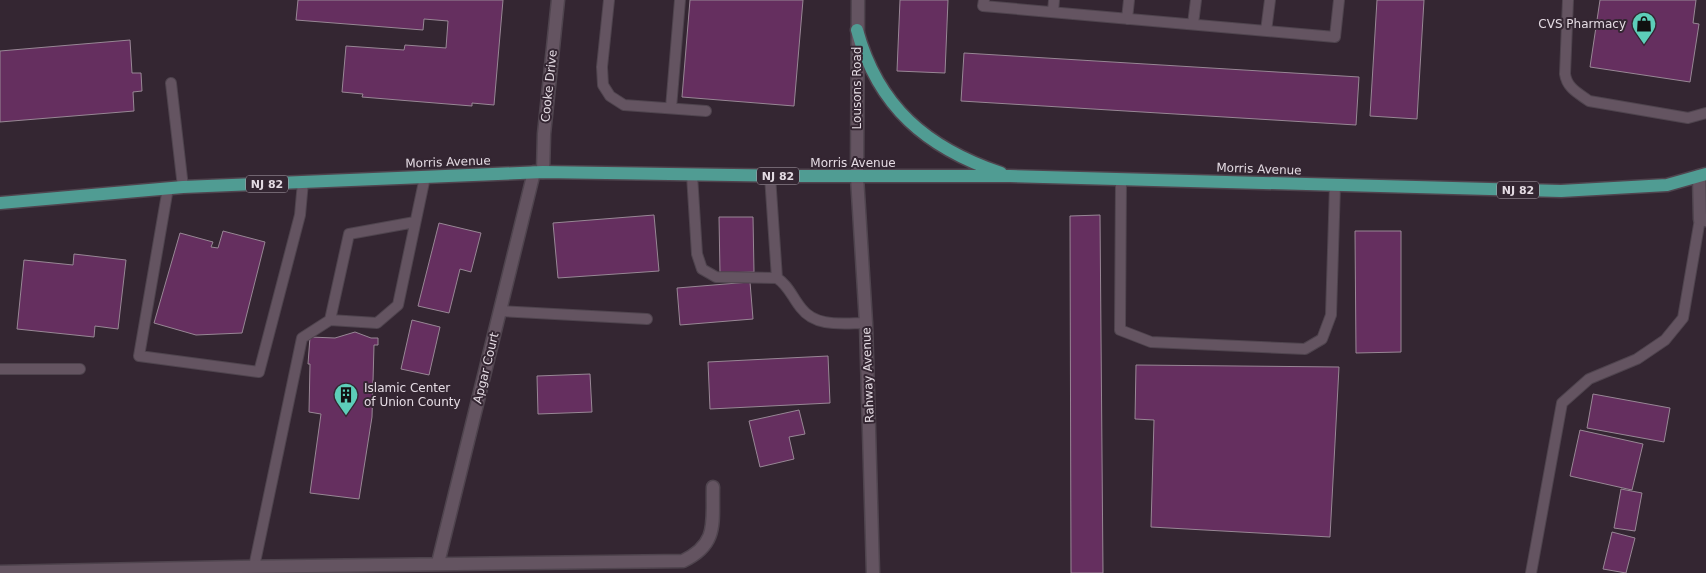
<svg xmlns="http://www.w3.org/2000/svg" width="1706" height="573" viewBox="0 0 1706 573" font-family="'DejaVu Sans',sans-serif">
  <rect width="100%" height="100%" fill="#342632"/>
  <path fill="#652f5f" stroke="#988795" d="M298,0H503L494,105L472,103V106L362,97L363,94L342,92L346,46L404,50L405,45L446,48L448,21L424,19L423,30L296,20Z
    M690,0H803L794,106L682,97Z
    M900,0H948L945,73L897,71Z
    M1377,0H1424L1417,119L1370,116Z
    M1600,0H1696L1693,23L1699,24L1690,82L1590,67Z
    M130,40L132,73H141L142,91L133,92L134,111L0,122V51Z
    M964,53L1359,77L1356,125L961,101Z
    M654,215L659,271L558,278L553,223Z
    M1100,215L1103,573H1071L1070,216Z
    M719,217H753L754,272L720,273Z
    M439,223L481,233L471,272L460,269L449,313L418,306Z
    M223,231L265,242L242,333L196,335L154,323L180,233L213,242L211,247L218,248Z
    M1355,231H1401V352L1356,353Z
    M74,254L126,260L118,329L95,326L94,337L17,329L24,260L73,265Z
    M750,282L753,319L680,325L677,288Z
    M412,320L440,327L429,375L401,369Z
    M355,332L371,338H378V345H374L372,417L359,499L310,493L321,414L309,412L310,364H308L310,337L335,338Z
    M828,356L830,403L710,409L708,362Z
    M1136,365L1339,367L1330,537L1151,527L1154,420L1135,419Z
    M590,374L592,412L538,414L537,376Z
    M1593,394L1670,408L1664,442L1587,428Z
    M799,410L805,434L789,437L794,459L760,467L749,421Z
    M1580,430L1643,444L1632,490L1570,476Z
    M1621,489L1642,493L1635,531L1614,528Z
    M1612,532L1635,538L1626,573L1603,569Z"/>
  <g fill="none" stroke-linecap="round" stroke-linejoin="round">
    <defs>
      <path id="lane" d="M609,0L602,67L603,85L610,96L624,105L706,111
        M984,0L983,6L1335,37L1339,0
        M1568,0L1565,74C1567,88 1578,93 1589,101L1688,118L1706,113
        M1053,12L1054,0
        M1127,19L1129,0
        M1193,24L1196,0
        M1266,31L1270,0
        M171,83L183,187
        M671,108L680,0
        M692,175L697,254L702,269L716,277L777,278C789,286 792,297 801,308C816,328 844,323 866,323
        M770,176L777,278
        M1121,179L1120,330L1151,342L1305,349L1322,339L1331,315L1335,185
        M168,188L139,356L259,372L300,215L303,182
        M415,222L349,234L330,320L377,323L398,305L425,177
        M500,311L647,319
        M0,369H80
        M254,567L302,338L330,320
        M1531,573L1562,403L1589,379L1637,359L1665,340L1683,318L1700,219"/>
      <path id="street" d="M858,0L857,177L866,323L873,573
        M543,172L544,134L558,0
        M1699,176L1700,219L1706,220
        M438,563L534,172
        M0,572L239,567L683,561C719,544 712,522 713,487"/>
      <path id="primary" d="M857,30C878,107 927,148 1001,173
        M0,203L183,187L543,172L787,176H1010L1561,191L1667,185L1706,174"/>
    </defs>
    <use href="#lane" stroke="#4f444e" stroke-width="12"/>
    <use href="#street" stroke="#4f444e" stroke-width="15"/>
    <use href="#primary" stroke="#4f444e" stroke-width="15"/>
    <use href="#lane" stroke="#645461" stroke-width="10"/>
    <use href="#street" stroke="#645461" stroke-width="12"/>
    <use href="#primary" stroke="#509c93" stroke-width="12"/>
  </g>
  <defs>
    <symbol id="shop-pin" viewBox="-11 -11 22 30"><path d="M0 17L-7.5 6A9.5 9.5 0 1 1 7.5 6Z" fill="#5dceb9" stroke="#342632"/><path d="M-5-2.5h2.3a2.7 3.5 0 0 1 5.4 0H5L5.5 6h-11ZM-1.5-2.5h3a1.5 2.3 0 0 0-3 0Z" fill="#111"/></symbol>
    <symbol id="building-pin" viewBox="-11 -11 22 30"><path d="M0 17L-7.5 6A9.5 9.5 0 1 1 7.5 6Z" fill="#5dceb9" stroke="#342632"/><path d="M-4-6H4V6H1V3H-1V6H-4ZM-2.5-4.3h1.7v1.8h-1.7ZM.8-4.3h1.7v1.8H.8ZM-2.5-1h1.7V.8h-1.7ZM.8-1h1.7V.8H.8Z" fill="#111"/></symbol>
  </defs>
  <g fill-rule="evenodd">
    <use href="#shop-pin" x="1630" y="10" width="28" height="38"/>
    <use href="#building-pin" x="332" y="381" width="28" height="38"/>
  </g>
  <g text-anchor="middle" stroke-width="4" stroke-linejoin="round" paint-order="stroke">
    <g fill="#342632" stroke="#afa5ae" stroke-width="1">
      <rect x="757" y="167.5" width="42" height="17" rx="4"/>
      <rect x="246" y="175.5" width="42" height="17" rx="4"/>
      <rect x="1497" y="181.5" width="42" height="17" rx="4"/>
    </g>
    <g font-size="11" font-weight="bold" fill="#e4dbe3">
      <text x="778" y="180">NJ 82</text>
      <text x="267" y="188">NJ 82</text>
      <text x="1518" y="194">NJ 82</text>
    </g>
    <g font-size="12" fill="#e4dbe3" stroke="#342632" text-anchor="end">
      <text x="1626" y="28">CVS Pharmacy</text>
      <text x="364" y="392" text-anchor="start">Islamic Center<tspan x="364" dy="14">of Union County</tspan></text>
    </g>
    <g font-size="12" fill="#e4dbe3" stroke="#342632">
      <text transform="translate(549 86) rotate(-84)" y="4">Cooke Drive</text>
      <text transform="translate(857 88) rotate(-90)" y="4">Lousons Road</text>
      <text transform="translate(448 162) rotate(-2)" y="4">Morris Avenue</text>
      <text x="853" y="167">Morris Avenue</text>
      <text transform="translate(1259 169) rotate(2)" y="4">Morris Avenue</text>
      <text transform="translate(486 368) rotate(-76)" y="4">Apgar Court</text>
      <text transform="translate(868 375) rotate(-92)" y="4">Rahway Avenue</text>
    </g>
  </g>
</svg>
